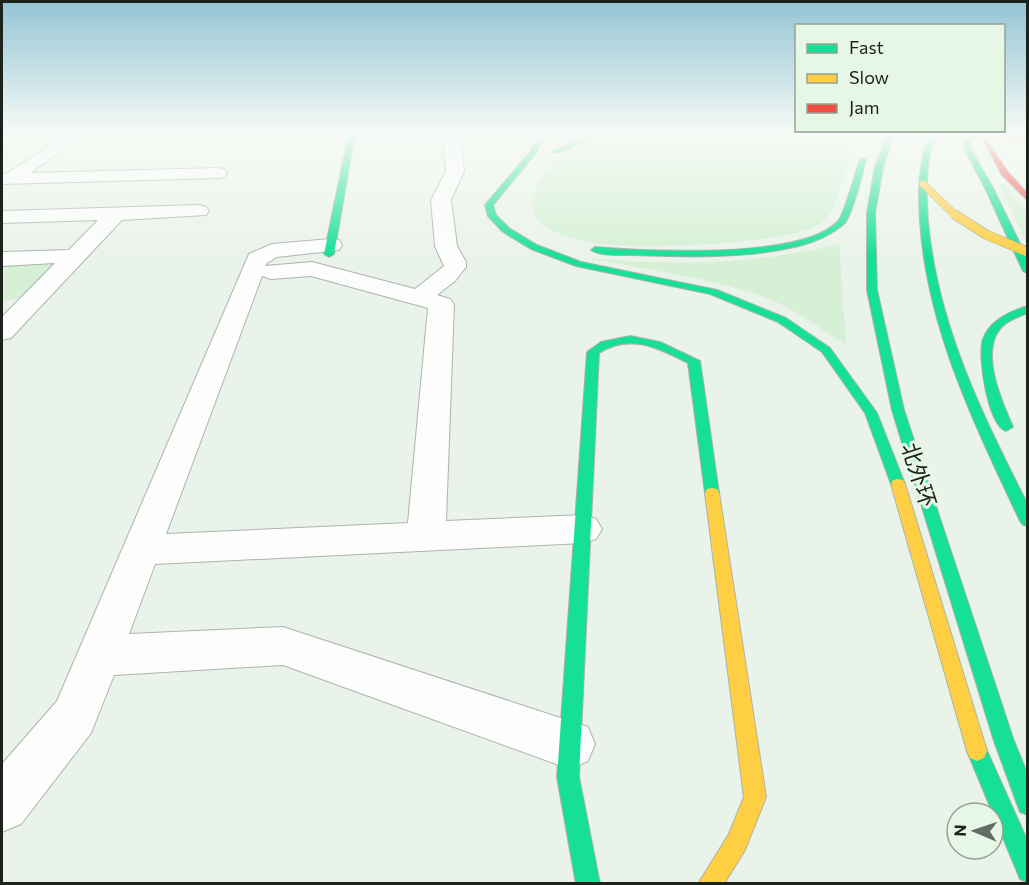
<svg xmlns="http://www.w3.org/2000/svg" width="1029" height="885" viewBox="0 0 1029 885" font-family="Commissioner,'Noto Sans SC',sans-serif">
  <rect width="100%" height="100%" fill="#eaf3ea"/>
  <path fill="#d5f0d5" d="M638,133L786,136L853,140C849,161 838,210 821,223C795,244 646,249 610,245C590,243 562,238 545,226C510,201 554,155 581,144C598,136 619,135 638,133Z
    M999,184H1005L1027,214V244Z
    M839,244L846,345C819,328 792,307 762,296C707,277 646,270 589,258C677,266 752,265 839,244Z
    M52,262L56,265L27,297L2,301V264Z"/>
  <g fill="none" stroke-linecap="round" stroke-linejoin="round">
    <defs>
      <path id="street" d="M351,133H456L462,152L464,171L451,200L457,246L466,262V267L455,281L437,295L450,299L454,304L446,521L583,515L596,519L602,529L596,539L583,543L155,564L129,634L283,627L588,727L595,744L588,761L570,769L283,665L114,675L91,733L21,824L2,832V764L57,701L249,254L272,244L331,239L339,240L342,245L339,250L277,257L267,263L265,266L312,262L415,289L444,266L435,246L431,200L446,171L443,140L346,141L343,138ZM262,276L271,279L311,276L428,308L408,523L166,534Z
        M61,139L69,144L67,147L30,173L218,168L224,169L227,173L224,177L218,178L2,184V174H6Z
        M199,205L206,207L209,211L206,215L122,220L11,338L2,340V317L55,263L2,266V252L69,250L98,220L2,223V211Z"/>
      <path id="fast" d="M346,133H352L354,138L334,254L329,257L324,254L348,138Z
        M540,133H546L535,154L493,205L496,215L509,228L537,245L581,262L717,290L786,318L830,348L877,413L905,484L903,488H893L891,484L865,413L822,352L778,322L710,294L576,266L531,249L503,232L488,216L485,205L530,152Z
        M595,133H603L557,153L552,152Z
        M888,133H894L883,167L875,213L877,290L904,410L1014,741L1028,775V815L1020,812L994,741L892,410L867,290V213L875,167Z
        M965,133H971L970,148L993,188L1028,260V274L1023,271L985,188L964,148Z
        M931,138L934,140C925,166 926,194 928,221C937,324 982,414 1028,505V526L1023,525L1020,521C975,425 927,329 920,221C918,194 918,166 928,140Z
        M863,158L866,160C863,172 851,218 844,224C831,235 815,242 799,246C745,259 686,257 631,255C619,255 600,256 591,250L595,247C646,251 803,260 838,221C845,213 855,172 860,160Z
        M1028,306V313C1018,317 1006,321 1000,329C980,354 1002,402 1013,427L1006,431C988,426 977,355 983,339C990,320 1010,311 1028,306Z
        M630,336L660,342L700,361L719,493L717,497H707L705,493L688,363C658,348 631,333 599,353L579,777L600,884H576L557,777L587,352L601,342Z
        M977,741L984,744L1028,842V883L1020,879L967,751L970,744Z"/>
      <path id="slow" d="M900,133L1028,137V141L903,135Z
        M898,479L903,480L905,484L987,751L984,758L977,761L970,758L967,751L891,484L893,480Z
        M712,488L717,489L719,493L766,797L745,850L724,884H698L729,834L744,797L705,493L707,489Z"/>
      <path id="jam" d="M984,142H988L1008,172L1028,194V201L1002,175Z"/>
    </defs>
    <use href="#street" stroke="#acb3ac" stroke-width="2"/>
    <use href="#fast" stroke="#acb3ac" stroke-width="2"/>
    <use href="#slow" stroke="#acb3ac" stroke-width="2"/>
    <use href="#jam" stroke="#acb3ac" stroke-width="2"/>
    <use href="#street" fill="#fcfdfc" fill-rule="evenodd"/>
    <use href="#fast" fill="#16e098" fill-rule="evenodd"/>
    <use href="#slow" fill="#ffcf43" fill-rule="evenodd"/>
    <use href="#jam" fill="#f24e42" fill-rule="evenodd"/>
    <defs>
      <path id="fast-bridge" d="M931,140L934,133"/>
      <path id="slow-bridge-far1" d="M923,184L955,215"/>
      <path id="slow-bridge" d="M954,214L987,235L1028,252"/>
    </defs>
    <use href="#fast-bridge" stroke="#8da08f" stroke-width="8" stroke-linecap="butt"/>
    <use href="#slow-bridge-far1" stroke="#8da08f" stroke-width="8" stroke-linecap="butt"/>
    <use href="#slow-bridge" stroke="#8da08f" stroke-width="10" stroke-linecap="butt"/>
    <use href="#fast-bridge" stroke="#16e098" stroke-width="7"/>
    <use href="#slow-bridge-far1" stroke="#ffcf43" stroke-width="7"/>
    <use href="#slow-bridge" stroke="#ffcf43" stroke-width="9"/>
  </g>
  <linearGradient id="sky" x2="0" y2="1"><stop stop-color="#93c4d4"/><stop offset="0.52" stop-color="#f6faf6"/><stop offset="1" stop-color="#f6faf6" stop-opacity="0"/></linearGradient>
  <rect width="1029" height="257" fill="url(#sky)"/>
  <g text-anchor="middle" stroke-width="6" stroke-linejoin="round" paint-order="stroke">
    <g font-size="22" fill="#1c221c" stroke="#e6f7e6">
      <text transform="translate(919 475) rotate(72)" y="8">北外环</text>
    </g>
  </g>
  <rect width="1029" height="885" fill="none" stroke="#1c221c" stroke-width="6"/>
  <rect x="795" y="24" width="210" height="108" fill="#e6f7e6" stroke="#95a295" stroke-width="1.5"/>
  <rect x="807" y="44" width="30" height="9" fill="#16e098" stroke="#95a295" stroke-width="1.5"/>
  <text x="849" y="54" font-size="18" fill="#1c221c">Fast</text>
  <rect x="807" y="74" width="30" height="9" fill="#ffcf43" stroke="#95a295" stroke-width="1.5"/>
  <text x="849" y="84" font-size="18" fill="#1c221c">Slow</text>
  <rect x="807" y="104" width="30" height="9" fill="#f24e42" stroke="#95a295" stroke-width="1.5"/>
  <text x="849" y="114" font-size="18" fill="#1c221c">Jam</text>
  <g transform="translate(975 831) rotate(272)"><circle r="28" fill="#e6f7e6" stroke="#95a295" stroke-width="1.5"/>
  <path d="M0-4.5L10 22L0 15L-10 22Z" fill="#646b64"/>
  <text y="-9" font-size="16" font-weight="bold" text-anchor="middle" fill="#1c221c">N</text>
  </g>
</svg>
